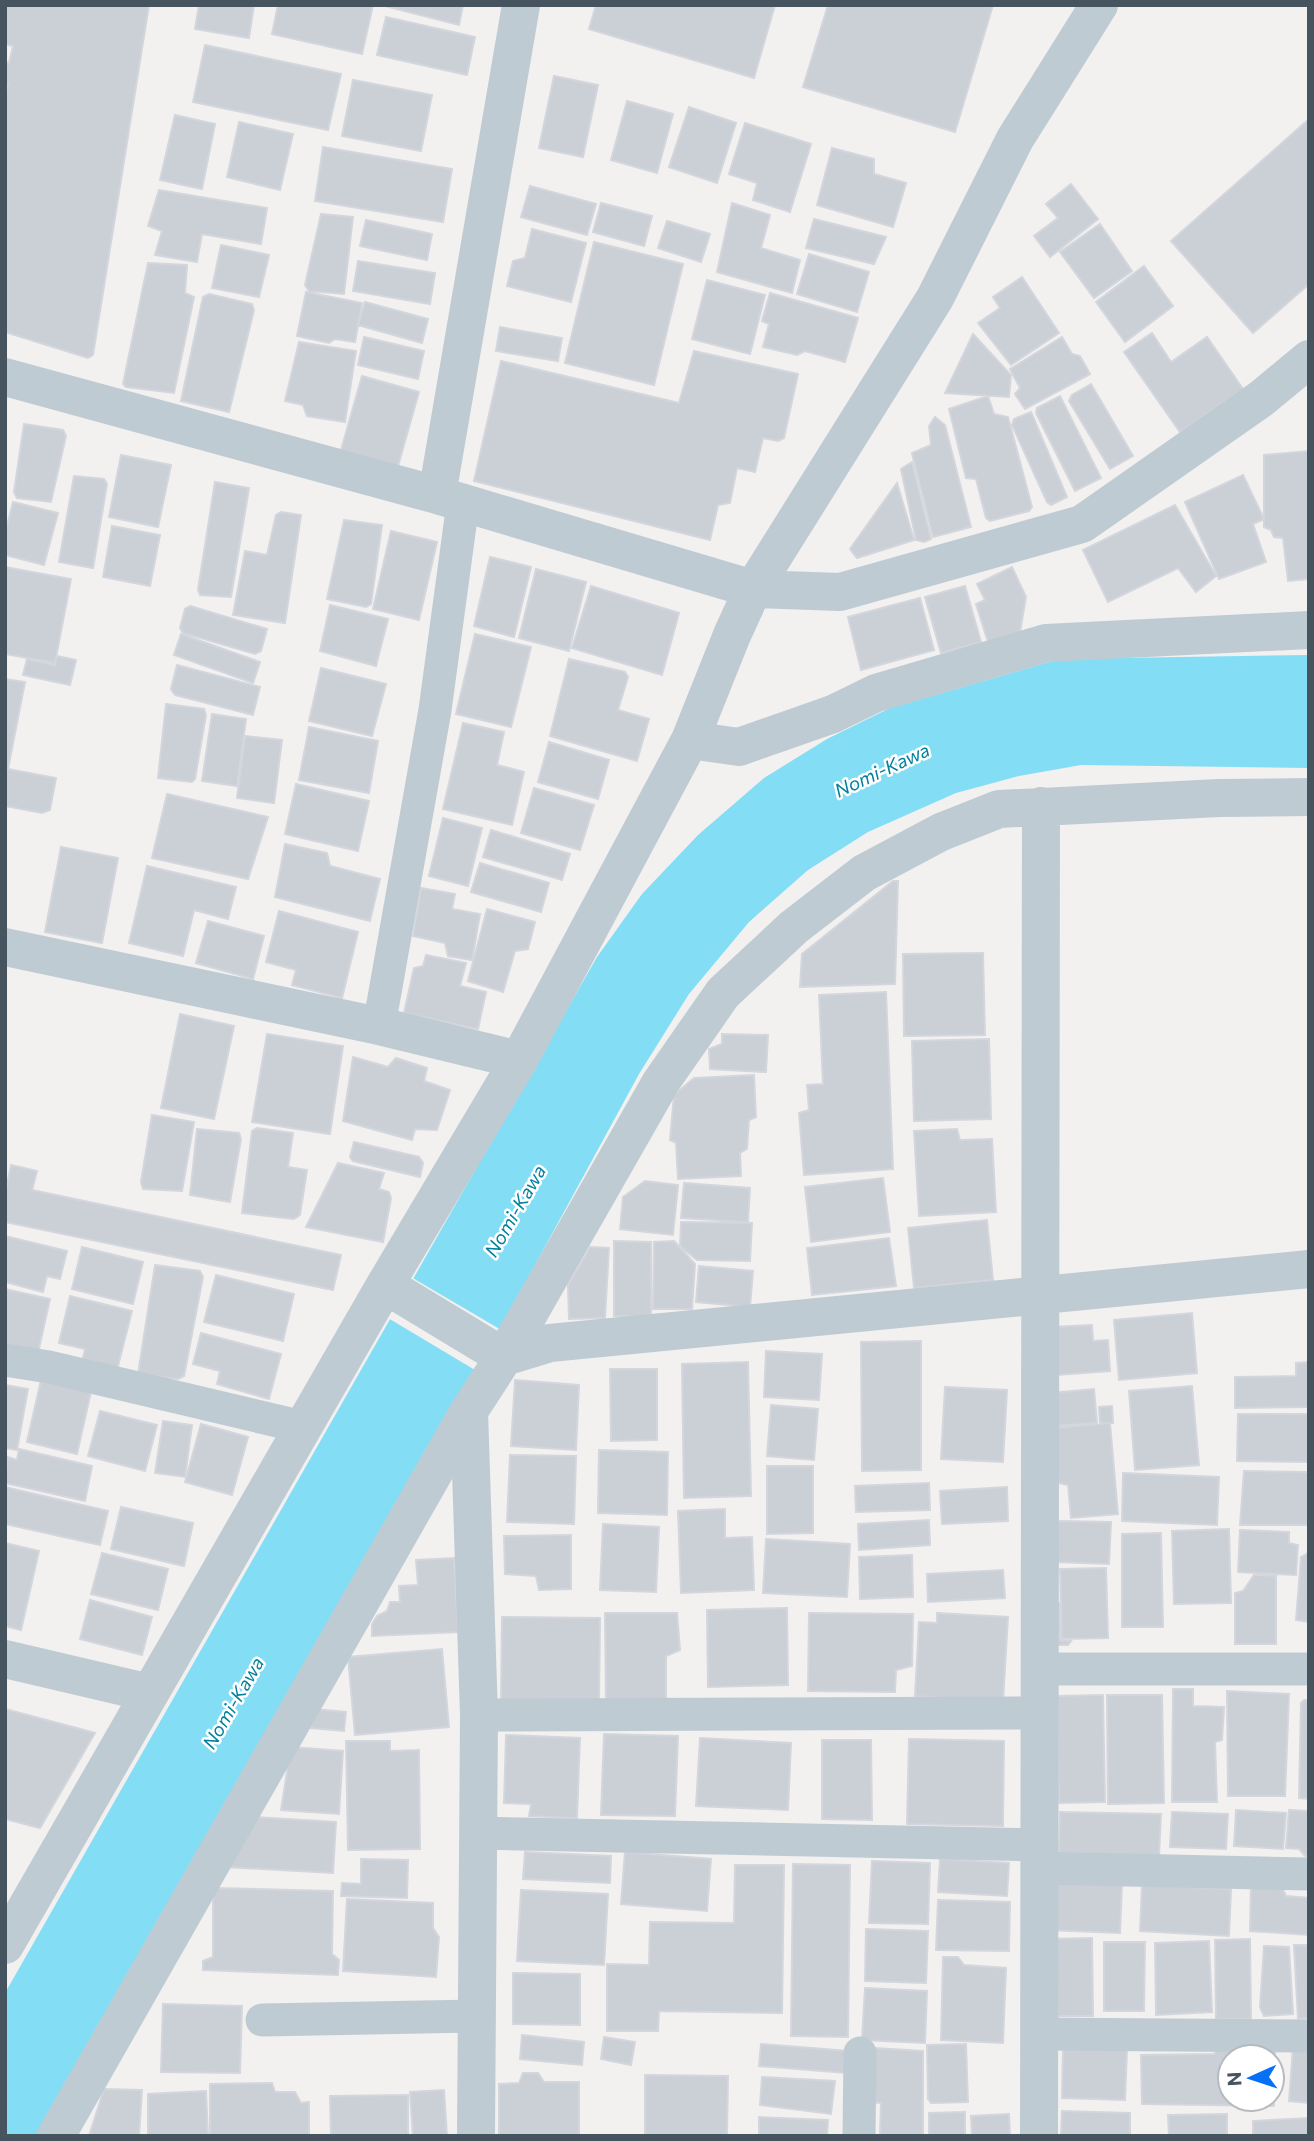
<svg xmlns="http://www.w3.org/2000/svg" width="1314" height="2141" viewBox="0 0 1314 2141" font-family="Commissioner,sans-serif">
  <rect width="100%" height="100%" fill="#f3f0f0"/>
  <path fill="#83def5" d="M1309,655V768L1081,765L1019,776L956,793L868,832L808,870L749,922L689,994L639,1074L504,1322L41,2136H5V1993L597,957L642,894L698,835L764,778L827,739L890,708L1059,659Z"/>
  <path fill="#f3f0f0" d="M411,1277L503,1331L480,1373L388,1318Z"/>
  <path fill="#cbcfd6" stroke="#d3d6dc" stroke-width="2" fill-rule="evenodd" d="M5,5H149L93,355L88,358L5,332V97L8,84H5V62L9,63L13,46L5,44Z
    M199,5H254L249,38L195,29Z
    M278,5H373L362,54L272,34Z
    M381,5H463L459,25Z
    M596,5H775L754,78L589,29Z
    M828,5H993L955,132L803,87Z
    M386,17L475,37L467,75L377,55Z
    M205,45L341,74L328,130L193,102Z
    M554,76L598,85L583,157L539,148Z
    M353,80L432,95L421,151L342,136Z
    M627,101L673,114L657,173L611,160Z
    M689,107L736,123L717,183L669,167Z
    M175,115L215,124L202,189L160,180Z
    M1309,119V284L1253,333L1171,241Z
    M239,122L293,134L280,190L227,177Z
    M745,123L811,144L790,212L753,200L757,183L729,174Z
    M323,147L452,169L443,222L315,201Z
    M832,148L874,159V174L906,183L893,227L817,205Z
    M1071,184L1098,219L1050,257L1034,236L1058,218L1046,204Z
    M530,186L596,204L587,235L521,217Z
    M159,190L267,208L261,244L202,234L197,262L155,255L162,231L148,226Z
    M601,203L652,216L644,246L593,232Z
    M732,203L770,215L761,248L800,260L792,293L717,272Z
    M321,214L353,217L344,294L309,291L305,285Z
    M814,219L886,237L874,264L806,248Z
    M366,220L432,234L427,260L360,246Z
    M667,221L710,234L701,262L658,248Z
    M1100,224L1132,271L1094,298L1060,252Z
    M532,229L586,243L571,302L507,286L513,261L525,258Z
    M594,242L683,264L654,385L565,363Z
    M221,245L269,255L259,297L212,288Z
    M809,254L869,272L857,312L797,294Z
    M358,261L435,273L430,304L353,291Z
    M148,263L187,265L185,293L194,297L174,393L126,387L123,384Z
    M1144,266L1173,306L1125,342L1096,302Z
    M1022,277L1059,333L1011,365L978,323L1000,308L993,297Z
    M707,280L765,295L750,354L692,339Z
    M306,292L362,303L355,342L335,339L329,343L297,336Z
    M770,293L858,318L845,362L805,351L797,355L763,347L769,324L762,321Z
    M209,294L252,304L254,310L229,412L181,401L203,297Z
    M365,302L428,319L422,343L358,325Z
    M500,327L562,338L558,361L496,351Z
    M1152,333L1171,362L1207,337L1243,389L1180,432L1124,352Z
    M973,334L1011,375L1009,397L945,393Z
    M364,337L424,351L418,379L358,365Z
    M1062,337L1072,354L1080,356L1090,374L1025,409L1015,394L1020,388L1010,369Z
    M299,342L356,351L345,422L307,416L303,405L285,401Z
    M694,351L798,374L784,438L778,441L763,438L755,472L737,468L730,503L718,505L710,540L474,481L501,361L679,403Z
    M362,376L419,392L398,466L341,450Z
    M1091,384L1133,456L1110,469L1069,401L1072,395Z
    M988,396L994,414L1008,417L1032,507L1029,511L990,521L986,518L976,479L966,478L949,409Z
    M1060,396L1101,478L1075,491L1036,413L1037,408Z
    M1031,412L1067,497L1051,505L1047,502L1012,425L1014,419Z
    M935,417L945,425L971,527L933,537L912,453L931,445L929,426Z
    M24,424L63,430L66,436L51,502L17,498L14,492Z
    M1309,451V579L1288,581L1283,538L1274,537L1271,530L1264,527V455Z
    M121,455L171,465L158,527L109,517Z
    M912,462L931,539L924,542L916,540L901,469Z
    M1243,475L1264,519L1253,524L1266,562L1219,579L1185,502Z
    M74,476L104,479L107,484L93,568L59,562Z
    M215,482L249,488L231,597L200,595L198,590Z
    M897,483L914,540L857,558L850,549Z
    M13,502L58,513L44,565L5,555V534Z
    M1175,505L1216,576L1196,592L1178,568L1108,602L1083,550Z
    M281,512L301,515L285,623L233,615L245,551L267,555L276,515Z
    M344,520L382,525L371,604L366,607L327,599Z
    M112,526L160,535L150,586L103,577Z
    M391,531L437,542L419,620L373,609Z
    M490,557L531,567L514,637L474,626Z
    M5,567L71,579L55,663L5,654Z
    M1012,567L1026,597L1020,632L988,642L976,604L985,600L977,584Z
    M536,569L586,582L569,651L519,638Z
    M591,586L679,613L662,675L572,648Z
    M965,586L981,642L941,653L925,597Z
    M920,598L934,650L861,670L848,617Z
    M330,605L388,619L376,666L320,651Z
    M190,606L267,629L261,651L255,654L183,633L180,628L185,609Z
    M181,634L260,662L253,683L174,655Z
    M475,634L531,647L511,727L456,714Z
    M57,656L76,660L70,685L23,675L27,659L55,665Z
    M569,659L625,672L628,677L618,710L649,719L637,761L550,736Z
    M177,665L260,687L253,715L175,695L171,689Z
    M321,668L386,684L372,736L309,721Z
    M5,679L25,682L8,769L56,778L50,810L42,813L5,806Z
    M166,704L204,709L206,715L195,779L192,782L158,778Z
    M212,714L246,719L237,786L202,781Z
    M463,723L504,732L497,765L524,772L512,825L443,809Z
    M309,727L378,741L369,793L299,780Z
    M245,736L282,740L274,803L237,798Z
    M549,742L609,760L598,799L538,782Z
    M296,784L369,801L358,851L285,834Z
    M534,788L594,805L580,850L521,833Z
    M167,794L268,817L248,879L152,858Z
    M443,818L482,828L468,886L429,876Z
    M491,830L570,854L562,880L483,857Z
    M285,844L327,853L330,866L380,879L370,921L275,897Z
    M61,847L118,858L102,943L45,932Z
    M480,863L549,883L541,912L471,892Z
    M147,866L236,887L228,919L194,910L183,956L129,943Z
    M893,881H898L895,984L800,987L802,954Z
    M421,888L455,894L452,909L480,914L472,960L448,956L445,943L413,936Z
    M487,909L535,922L528,949L515,951L503,992L468,981Z
    M279,911L358,932L342,998L292,985L296,970L266,962Z
    M208,921L264,936L253,979L196,963Z
    M983,953L985,1035L904,1036L903,954Z
    M426,955L466,963L460,986L486,992L478,1029L404,1013L414,968L423,966Z
    M886,992L893,1169L804,1175L799,1113L809,1110L807,1085L823,1084L819,995Z
    M180,1014L234,1026L214,1119L161,1108Z
    M267,1034L343,1046L330,1134L252,1122Z
    M722,1034L768,1035L766,1072L710,1069L709,1049L722,1044Z
    M989,1039L991,1119L914,1121L912,1041Z
    M353,1057L388,1067L396,1058L427,1068L424,1081L450,1090L437,1130L415,1129L412,1140L343,1121Z
    M754,1075L756,1117L749,1120L747,1149L740,1153L741,1176L678,1179L676,1143L670,1140L674,1095L694,1078Z
    M152,1115L194,1122L182,1191L143,1189L141,1182Z
    M257,1128L293,1133L288,1167L307,1170L300,1215L294,1219L242,1213L252,1131Z
    M197,1129L239,1133L241,1139L230,1202L190,1195Z
    M957,1129L960,1140L992,1139L996,1212L919,1216L914,1131Z
    M354,1142L419,1157L423,1163L420,1177L353,1161L350,1157Z
    M338,1163L384,1173L379,1189L389,1192L391,1198L383,1242L306,1227Z
    M11,1165L37,1171L32,1190L341,1255L333,1290L5,1222V1195Z
    M883,1178L890,1232L811,1242L805,1187Z
    M645,1181L678,1185L673,1235L620,1229L623,1197Z
    M684,1183L750,1188L748,1222L681,1218Z
    M987,1220L993,1280L914,1288L908,1228Z
    M681,1222L752,1223L750,1261L697,1260L680,1246Z
    M5,1236L67,1251L60,1279L47,1276L43,1292L5,1282Z
    M889,1238L896,1286L812,1295L807,1248Z
    M614,1241L651,1242V1317L614,1316Z
    M674,1241L695,1264L692,1309H653L654,1242Z
    M82,1247L143,1262L133,1304L72,1289Z
    M590,1247L609,1248L605,1318L569,1319L568,1285Z
    M155,1265L200,1271L203,1277L184,1376L178,1379L138,1374Z
    M699,1266L753,1271L750,1307L696,1302Z
    M216,1275L294,1294L283,1341L204,1322Z
    M5,1289L50,1299L38,1353L5,1346Z
    M70,1296L132,1311L117,1370L82,1362L85,1349L59,1343Z
    M1192,1313L1197,1373L1119,1380L1114,1320Z
    M1092,1325L1093,1341L1108,1340L1110,1371L1057,1375L1052,1327Z
    M201,1333L281,1354L269,1399L217,1384L220,1371L193,1364Z
    M921,1341V1470L862,1471L861,1342Z
    M766,1351L822,1354L819,1400L764,1397Z
    M748,1362L751,1496L684,1498L682,1364Z
    M1309,1362V1407L1235,1408V1377L1296,1376V1363Z
    M610,1369H657V1440L611,1441Z
    M41,1380L91,1392L77,1454L27,1442Z
    M515,1380L579,1385L576,1450L511,1446Z
    M5,1385L28,1389L17,1450L5,1448Z
    M1192,1386L1199,1465L1135,1470L1129,1391Z
    M945,1387L1007,1390L1003,1462L941,1459Z
    M1094,1389L1097,1423L1054,1426L1051,1393Z
    M771,1405L818,1409L814,1460L767,1456Z
    M1112,1406L1113,1423H1100L1099,1407Z
    M100,1411L157,1425L145,1471L88,1456Z
    M1238,1414H1309V1462L1237,1461Z
    M163,1421L192,1425L185,1477L155,1473Z
    M1110,1423L1118,1514L1071,1518L1068,1485L1058,1483L1053,1428Z
    M201,1424L248,1437L232,1495L185,1482Z
    M19,1449L92,1466L85,1501L5,1483L8,1457L17,1460Z
    M599,1450L668,1452L667,1515L598,1513Z
    M510,1455L576,1456L574,1524L507,1522Z
    M767,1466H813V1533L767,1534Z
    M1244,1471L1309,1472V1525H1240Z
    M1123,1473L1219,1477L1217,1525L1122,1521Z
    M929,1483L930,1510L856,1512L855,1486Z
    M5,1487L108,1511L100,1545L5,1524Z
    M1007,1487L1008,1521L942,1524L940,1491Z
    M121,1507L193,1523L184,1566L111,1549Z
    M725,1509V1538L752,1537L754,1590L681,1593L678,1511Z
    M929,1520L930,1545L859,1550L858,1524Z
    M1058,1521L1111,1522L1109,1564L1057,1562Z
    M603,1524L659,1527L656,1592L600,1590Z
    M1229,1529L1231,1603L1174,1604L1172,1531Z
    M1240,1530L1289,1532V1543L1298,1545L1296,1575L1238,1572Z
    M1161,1533L1163,1627H1122V1534Z
    M571,1535V1589L539,1590L536,1576L505,1574L504,1536Z
    M766,1539L850,1544L847,1597L763,1593Z
    M5,1543L39,1551L21,1630L5,1626Z
    M102,1553L168,1569L158,1610L91,1594Z
    M1308,1553H1309V1622L1296,1620L1301,1557Z
    M912,1555L913,1597L860,1599L859,1557Z
    M454,1558L458,1632L372,1636V1624L377,1616L387,1611L390,1602H400L399,1586L418,1585L416,1560Z
    M1106,1568L1108,1638L1062,1639L1060,1569Z
    M1003,1570L1005,1598L928,1602L927,1574Z
    M1254,1575L1276,1576V1644H1235V1593L1243,1591Z
    M90,1600L152,1617L142,1655L80,1639Z
    M1048,1602L1060,1603V1640L1071,1641L1068,1645H1049Z
    M787,1608L788,1685L708,1687L707,1610Z
    M605,1613H677L680,1650L666,1656V1703L606,1704Z
    M809,1613L913,1614L912,1666L896,1670L895,1692L808,1691Z
    M937,1613L1008,1617L1003,1702L915,1696L919,1622L937,1623Z
    M502,1617L600,1618L599,1702H501Z
    M442,1649L449,1727L355,1735L348,1657Z
    M1173,1689H1193V1706L1224,1707L1222,1740L1215,1742L1217,1802H1172Z
    M1227,1691L1289,1694L1285,1796H1228Z
    M1103,1695L1105,1802L1059,1803L1057,1696Z
    M1107,1695H1162L1164,1803L1108,1804Z
    M1304,1700H1309V1799L1299,1798L1301,1703Z
    M5,1709L95,1733L40,1828L5,1819Z
    M313,1709L346,1712L344,1731L311,1728Z
    M604,1734L678,1736L675,1816L601,1815Z
    M506,1735L580,1738L577,1818L529,1816L531,1804L504,1803Z
    M700,1738L791,1743L788,1810L696,1806Z
    M909,1739L1004,1741L1003,1826L907,1824Z
    M822,1740H871L872,1820L822,1819Z
    M346,1741H390V1751L419,1750L420,1849L348,1850Z
    M291,1747L343,1751L339,1814L281,1810Z
    M1236,1810L1286,1813L1283,1849L1234,1846Z
    M1289,1810L1309,1811V1856H1305L1299,1849L1286,1848Z
    M1060,1812L1161,1814L1159,1856L1059,1853Z
    M1172,1812L1228,1814L1226,1849L1170,1847Z
    M253,1817L336,1822L333,1873L225,1867Z
    M525,1852L611,1856L610,1883L523,1879Z
    M625,1852L711,1859L707,1911L621,1904Z
    M361,1859L408,1860L407,1898L341,1896L342,1883L361,1884Z
    M940,1859L1009,1863L1007,1896L938,1892Z
    M872,1861L930,1863L928,1924L869,1923Z
    M793,1864L850,1865L848,2037L791,2036Z
    M735,1865H784L782,2013L659,2011L658,2031H607V1964L649,1965L650,1922L734,1923Z
    M1051,1881L1122,1885L1120,1933L1048,1930Z
    M1251,1884L1281,1885L1286,1896L1309,1898V1935L1250,1931Z
    M1142,1885L1231,1889L1229,1936L1140,1931Z
    M213,1888L333,1891L332,1954L339,1960L338,1975L203,1970V1961L213,1957Z
    M521,1890L608,1894L604,1965L517,1961Z
    M347,1899L433,1903V1928L439,1937L436,1977L343,1971Z
    M938,1900L1010,1902L1009,1951L936,1950Z
    M866,1929L928,1931L926,1983L865,1981Z
    M1092,1938L1093,2016H1049L1047,1939Z
    M1250,1939L1251,2019H1216L1215,1940Z
    M1209,1941L1212,2012L1156,2015L1155,1943Z
    M1104,1942H1145L1144,2011H1104Z
    M1294,1945H1309V2018L1298,2019Z
    M1264,1946L1289,1947L1293,2014L1264,2016L1260,2007Z
    M943,1957H958L964,1965L1006,1968L1003,2043L941,2040Z
    M513,1973L580,1974V2025L513,2024Z
    M865,1988L927,1991L925,2043L862,2040Z
    M163,2004L242,2006L240,2073L161,2072Z
    M522,2035L584,2042L582,2065L520,2059Z
    M604,2037L635,2042L631,2065L601,2059Z
    M761,2044L848,2051L846,2073L759,2066Z
    M966,2044L968,2102L931,2103L928,2099L927,2045Z
    M874,2048L923,2051V2136H880L881,2103L869,2102Z
    M1063,2048L1127,2050L1125,2100L1062,2098Z
    M1219,2048H1275L1274,2106L1142,2104L1141,2055L1214,2054ZM1230,2057H1272V2099H1230Z
    M1293,2048L1309,2049V2103L1289,2101Z
    M523,2073H538L544,2082H579V2136H499V2084L519,2083Z
    M645,2075L728,2076L727,2136H645Z
    M762,2077L835,2081L831,2114L760,2105Z
    M272,2083L275,2092H295L301,2103L309,2102V2136H210V2084Z
    M104,2089L142,2090L139,2136H89Z
    M444,2090L447,2136H413L410,2092Z
    M206,2091L208,2136H148V2094Z
    M408,2095V2136H331L330,2096Z
    M1062,2111L1130,2113V2136H1061Z
    M965,2112V2136H929V2113Z
    M1009,2114L1010,2136H972L971,2116Z
    M1227,2114V2136H1169L1168,2115Z
    M759,2117L828,2120L827,2136H759Z
    M1309,2118V2136H1253V2121Z"/>
  <g fill="none" stroke-linecap="round" stroke-linejoin="round">
    <path stroke="#bfcbd3" stroke-width="33" d="M379,1026L435,710L463,503
      M5,1360L49,1367L303,1427
      M1040,1669H1309
      M479,1715L1039,1713
      M478,1833L1040,1845
      M1039,1868L1309,1874
      M262,2020L476,2016
      M1039,2034L1309,2036
      M859,2136L860,2053"/>
    <path stroke="#bfcbd3" stroke-width="38" d="M5,377L437,495L753,589L840,592L1082,524L1262,398L1309,359
      M437,495L521,5
      M690,740L739,747L833,714L876,693L1046,643L1309,630
      M5,947L379,1026L519,1060
      M385,1285L504,1357L550,1343L1309,1269
      M469,1411L479,1715L476,2136
      M5,1659L150,1693
      M5,1945L385,1285L519,1060L690,740L732,635L753,589L935,298L1015,139L1099,5
      M56,2136L469,1411L504,1357L661,1082L723,993L794,927L864,873L941,832L999,809L1219,798L1309,797
      M1039,2136L1041,806"/>
  </g>
  <g text-anchor="middle" stroke-width="5" stroke-linejoin="round" paint-order="stroke">
    <g font-size="19" font-style="italic" fill="#03809f" stroke="#fff">
      <text transform="translate(882 770) rotate(-25)" y="7">Nomi-Kawa</text>
      <text transform="translate(515 1211) rotate(-60)" y="7">Nomi-Kawa</text>
      <text transform="translate(233 1703) rotate(-60)" y="7">Nomi-Kawa</text>
    </g>
  </g>
  <rect width="1314" height="2141" fill="none" stroke="#465460" stroke-width="14"/>
  <g transform="translate(1251 2078) rotate(267)"><circle r="33" fill="#ffffff" stroke="#b5bbbf" stroke-width="2"/>
  <path d="M0-5L12 26L0 18L-12 26Z" fill="#0770f6"/>
  <text y="-10" font-size="19" font-weight="bold" text-anchor="middle" fill="#465460">N</text>
  </g>
</svg>
